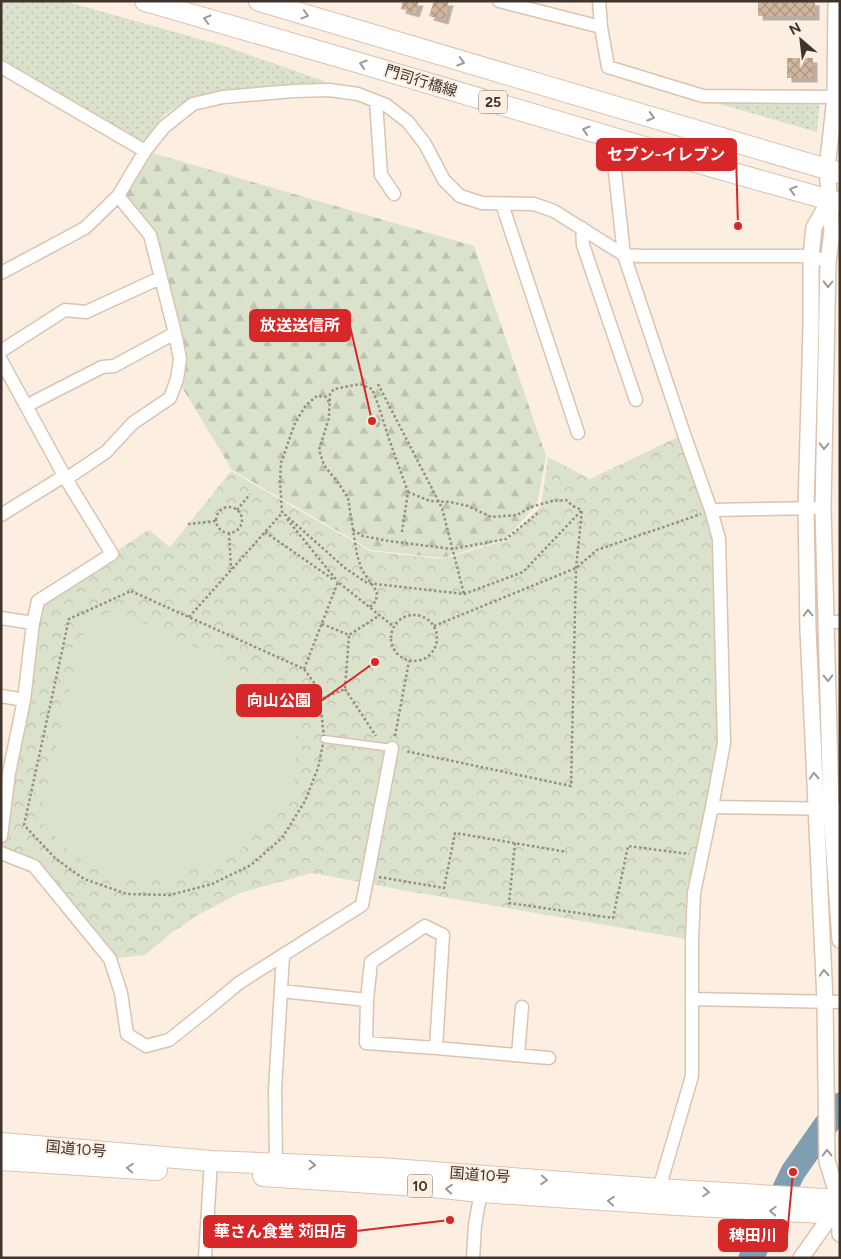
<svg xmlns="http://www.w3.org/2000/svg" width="841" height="1259" viewBox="0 0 841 1259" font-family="Figtree,'Noto Sans JP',sans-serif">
  <defs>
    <pattern id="grass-dots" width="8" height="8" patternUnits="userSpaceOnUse" patternTransform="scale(1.25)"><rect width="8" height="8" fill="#dae2cc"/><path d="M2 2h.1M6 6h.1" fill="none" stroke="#bcc2b0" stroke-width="1.8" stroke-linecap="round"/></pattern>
    <pattern id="forest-firs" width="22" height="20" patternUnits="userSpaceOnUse" patternTransform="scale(1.25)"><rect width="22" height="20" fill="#dae2cc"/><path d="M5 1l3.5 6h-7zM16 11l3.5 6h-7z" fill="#bcc2b0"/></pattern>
    <pattern id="park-crowns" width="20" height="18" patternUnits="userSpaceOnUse" patternTransform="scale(1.25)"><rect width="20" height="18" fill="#dae2cc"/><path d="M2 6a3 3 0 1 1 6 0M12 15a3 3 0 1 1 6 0" fill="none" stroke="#bcc2b0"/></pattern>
    <pattern id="building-cross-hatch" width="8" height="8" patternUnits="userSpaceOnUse" patternTransform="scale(1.25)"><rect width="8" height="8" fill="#d2b59e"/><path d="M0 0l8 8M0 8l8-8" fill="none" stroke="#ac9481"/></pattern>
    <filter id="shadow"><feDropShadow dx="4.5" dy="4.5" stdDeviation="0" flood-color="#0004"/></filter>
  </defs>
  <rect width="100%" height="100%" fill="#fdeee2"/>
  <path fill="url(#grass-dots)" d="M1,1H64L221,45L327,82L256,89L190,99L165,114L142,144L1,65Z
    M717,98L820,100L817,132L716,103Z"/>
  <path fill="url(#forest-firs)" d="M145,151L474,246L546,456L537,504L506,539L442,558L371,550L232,470L177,379L180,359L150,235L118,196Z"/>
  <path fill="url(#park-crowns)" d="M684,434L711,510L724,743L692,940L402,890L312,873L240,893L198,915L170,934L145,955L110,959L34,866L1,853V836L38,601L149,530L170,547L231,471L370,551L442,559L507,540L541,506L548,457L590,479Z"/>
  <path fill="#dae2cc" d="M115,609L285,692L296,729V778L278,811L241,850L193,870L146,877L102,874L66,848L39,819L86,623Z"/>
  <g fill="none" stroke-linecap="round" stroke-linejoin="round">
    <path stroke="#7f9eb2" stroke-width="25" d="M751,1258L793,1172L840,1105"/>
  </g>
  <path fill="url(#building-cross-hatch)" filter="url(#shadow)" d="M403,1H419L415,13L401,9Z
    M434,1H449L444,20L429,16Z
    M758,1H815V16H758Z
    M787,58H813V78H787Z
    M370,415L376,419L373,423L367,419Z"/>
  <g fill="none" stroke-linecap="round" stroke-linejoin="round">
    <defs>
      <path id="service" d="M324,739L392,748"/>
      <path id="minor" d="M499,1L601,27
        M599,1L601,27L608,67L703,96L840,97
        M1,67L145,151
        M376,101L381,175L394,194
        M616,139L614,163L624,255L684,434L711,510L719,539L724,743L712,807L694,893L692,940V1076L659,1189
        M502,204L578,433
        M582,228L583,245L636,400
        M1,273L85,228L118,196L145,151L164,127L193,104L223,97L294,91L329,90L358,94L386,105L408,122L425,144L444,180L460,196L482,203L534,204L554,211L624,255L642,256H811L828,262
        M1,351L65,310L86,312L160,278
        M1,360L66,479L112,554L38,601L33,623L24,700L9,773L1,836
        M26,406L102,367L114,366L175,333
        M66,479L106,452L133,423L170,398L177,379L180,359L175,333L150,235L118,196
        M711,510L823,508
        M1,515L64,476
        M1,618L33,623
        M826,622H840
        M1,696L24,700
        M712,807L840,809
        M1,853L34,866L110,959L121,993L127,1034L146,1046L169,1040L204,1012L239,983L362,905L392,748
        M281,991L367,1000L371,962L425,926L443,935L436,1048L549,1058
        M692,999L840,1002
        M367,1000L366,1043L436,1048
        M518,1055L522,1007
        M276,1164L275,1090L283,955
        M205,1258L211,1161
        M473,1258L475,1225L482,1186"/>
      <path id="tertiary" d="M836,1L835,97L827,169L832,231L828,262L823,508L831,809L840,940
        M839,1205L840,1234
        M801,1258L833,1213L839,1200L827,1161L825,1001L808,630L806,508L811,327V256L814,227L830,200"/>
      <path id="primary" d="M145,1L346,59L709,166L840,203
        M259,1L840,173"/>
      <path id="trunk" d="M1,1143L211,1161L379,1168L659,1189L840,1200
        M1,1160L157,1170
        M263,1176L433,1187L481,1192L678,1205L840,1214"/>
    </defs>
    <use href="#service" stroke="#dbc3b0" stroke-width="9"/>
    <use href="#minor" stroke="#dbc3b0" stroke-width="15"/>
    <use href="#tertiary" stroke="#dbc3b0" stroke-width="18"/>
    <use href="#primary" stroke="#dbc3b0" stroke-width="22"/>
    <use href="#trunk" stroke="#dbc3b0" stroke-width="22"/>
    <path stroke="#988c83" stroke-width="2.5" stroke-dasharray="2.5 2.5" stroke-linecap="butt" d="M378,384L442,508L464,594
      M329,402L326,397L317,396L306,405L295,423L281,463L280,481L282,512L345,568L367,583L464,594L523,572L582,510L576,568L571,786L405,751
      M408,492L430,501L450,502L468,506L491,517L517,515L531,507L552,501L566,500L573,506L582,510
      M216 520a13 13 0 1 1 26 0a13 13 0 1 1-26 0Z
      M237,510L250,494
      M287,519L338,582
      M188,524L216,521
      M353,530L363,536L389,541L452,549L506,539L539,512
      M265,532L334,580
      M229,533L231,569
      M131,591L304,669L315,684L322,718L324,739L318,768L305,801L282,838L251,865L212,884L170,895L127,894L84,879L56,859L24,825L69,619Z
      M370,607L376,601L377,592L362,570L357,555L348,498L339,484L324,465L319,450L329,418L330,394L334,389L360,384L372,389L378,404L389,439L408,492L402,532
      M391 638a23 23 0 1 1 46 0a23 23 0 1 1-46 0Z
      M189,617L283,512
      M322,624L349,635L380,615
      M434,626L576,568L597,550L701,514
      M304,669L338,582L393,626
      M345,689L376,736
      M318,700L345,689L349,635
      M395,736L409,661
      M515,843L509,903L613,918L628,846L689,854
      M379,877L444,888L455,833L567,852"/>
    <use href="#service" stroke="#fff" stroke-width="6"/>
    <use href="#minor" stroke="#fff" stroke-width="12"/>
    <use href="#tertiary" stroke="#fff" stroke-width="15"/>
    <use href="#primary" stroke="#fff" stroke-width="20"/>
    <use href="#trunk" stroke="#fff" stroke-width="20"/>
  </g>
  <defs><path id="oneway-chevron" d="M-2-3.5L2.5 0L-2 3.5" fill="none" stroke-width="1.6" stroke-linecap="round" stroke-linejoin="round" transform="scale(1.25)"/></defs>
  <g stroke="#9e9a96">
    <use href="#oneway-chevron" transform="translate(305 15) rotate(17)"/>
    <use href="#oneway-chevron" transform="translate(207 19) rotate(-164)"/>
    <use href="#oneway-chevron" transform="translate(461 62) rotate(16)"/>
    <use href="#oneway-chevron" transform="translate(363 64) rotate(-163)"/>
    <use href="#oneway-chevron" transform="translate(651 117) rotate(16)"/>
    <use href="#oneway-chevron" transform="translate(586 130) rotate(-163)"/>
    <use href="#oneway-chevron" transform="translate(793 190) rotate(-164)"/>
    <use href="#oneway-chevron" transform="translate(828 284) rotate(91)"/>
    <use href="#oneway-chevron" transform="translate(824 446) rotate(91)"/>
    <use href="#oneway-chevron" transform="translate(808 613) rotate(-91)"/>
    <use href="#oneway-chevron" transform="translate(828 678) rotate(88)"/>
    <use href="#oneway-chevron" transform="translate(814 776) rotate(-93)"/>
    <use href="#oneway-chevron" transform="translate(824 973) rotate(-93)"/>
    <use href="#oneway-chevron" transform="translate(827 1153) rotate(-91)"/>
    <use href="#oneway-chevron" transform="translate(312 1165) rotate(2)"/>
    <use href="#oneway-chevron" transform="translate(130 1168) rotate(-176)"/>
    <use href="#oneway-chevron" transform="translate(544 1180) rotate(4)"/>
    <use href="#oneway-chevron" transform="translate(449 1189) rotate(-175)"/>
    <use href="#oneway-chevron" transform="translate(706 1192) rotate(4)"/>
    <use href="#oneway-chevron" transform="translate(611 1201) rotate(-176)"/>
    <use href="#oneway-chevron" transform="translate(773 1211) rotate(-177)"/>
  </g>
  <g text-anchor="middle" stroke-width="4" stroke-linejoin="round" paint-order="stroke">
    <g fill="#fdeee2" stroke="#776c63" stroke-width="1">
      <rect x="479" y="90.5" width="28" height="23" rx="4"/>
      <rect x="407.5" y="1174.5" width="25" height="23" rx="4"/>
    </g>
    <g font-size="14" font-weight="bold" fill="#3e342d">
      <text x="493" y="107">25</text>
      <text x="420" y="1191">10</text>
    </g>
    <g font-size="15" fill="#3e342d" stroke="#fdeee2">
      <text transform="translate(421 81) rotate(17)" y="5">門司行橋線</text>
      <text transform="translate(76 1149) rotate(5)" y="5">国道10号</text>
      <text transform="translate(480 1175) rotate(4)" y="5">国道10号</text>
    </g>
  </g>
  <path fill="none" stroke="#d62828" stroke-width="2" d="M738 226L736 154M372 421L350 326M375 662L321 701M450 1220L356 1231M793 1172L787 1236"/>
  <g fill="#d62828" stroke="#fdeee2" stroke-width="2">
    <circle cx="738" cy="226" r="5"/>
    <circle cx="372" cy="421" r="5"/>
    <circle cx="375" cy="662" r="5"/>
    <circle cx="450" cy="1220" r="5"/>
    <circle cx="793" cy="1172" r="5"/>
  </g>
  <g fill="#d62828" stroke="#d62828" stroke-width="2">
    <rect x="597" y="139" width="139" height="31" rx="5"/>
    <rect x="250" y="310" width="100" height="31" rx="5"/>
    <rect x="237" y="685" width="84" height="31" rx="5"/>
    <rect x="204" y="1216" width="152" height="31" rx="5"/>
    <rect x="719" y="1220" width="68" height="31" rx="5"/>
  </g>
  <g font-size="16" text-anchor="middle" font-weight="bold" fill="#fff">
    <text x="666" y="160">セブン-イレブン</text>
    <text x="300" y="331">放送送信所</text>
    <text x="279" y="706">向山公園</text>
    <text x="280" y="1237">華さん食堂 苅田店</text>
    <text x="753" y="1241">稗田川</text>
  </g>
  <rect width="841" height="1259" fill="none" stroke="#3e342d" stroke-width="5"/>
  <g transform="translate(801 40) rotate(332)" stroke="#fdeee2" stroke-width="4" paint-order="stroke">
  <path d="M0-4L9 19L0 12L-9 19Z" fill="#3e342d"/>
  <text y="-8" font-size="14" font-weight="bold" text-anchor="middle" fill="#3e342d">N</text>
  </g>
</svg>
